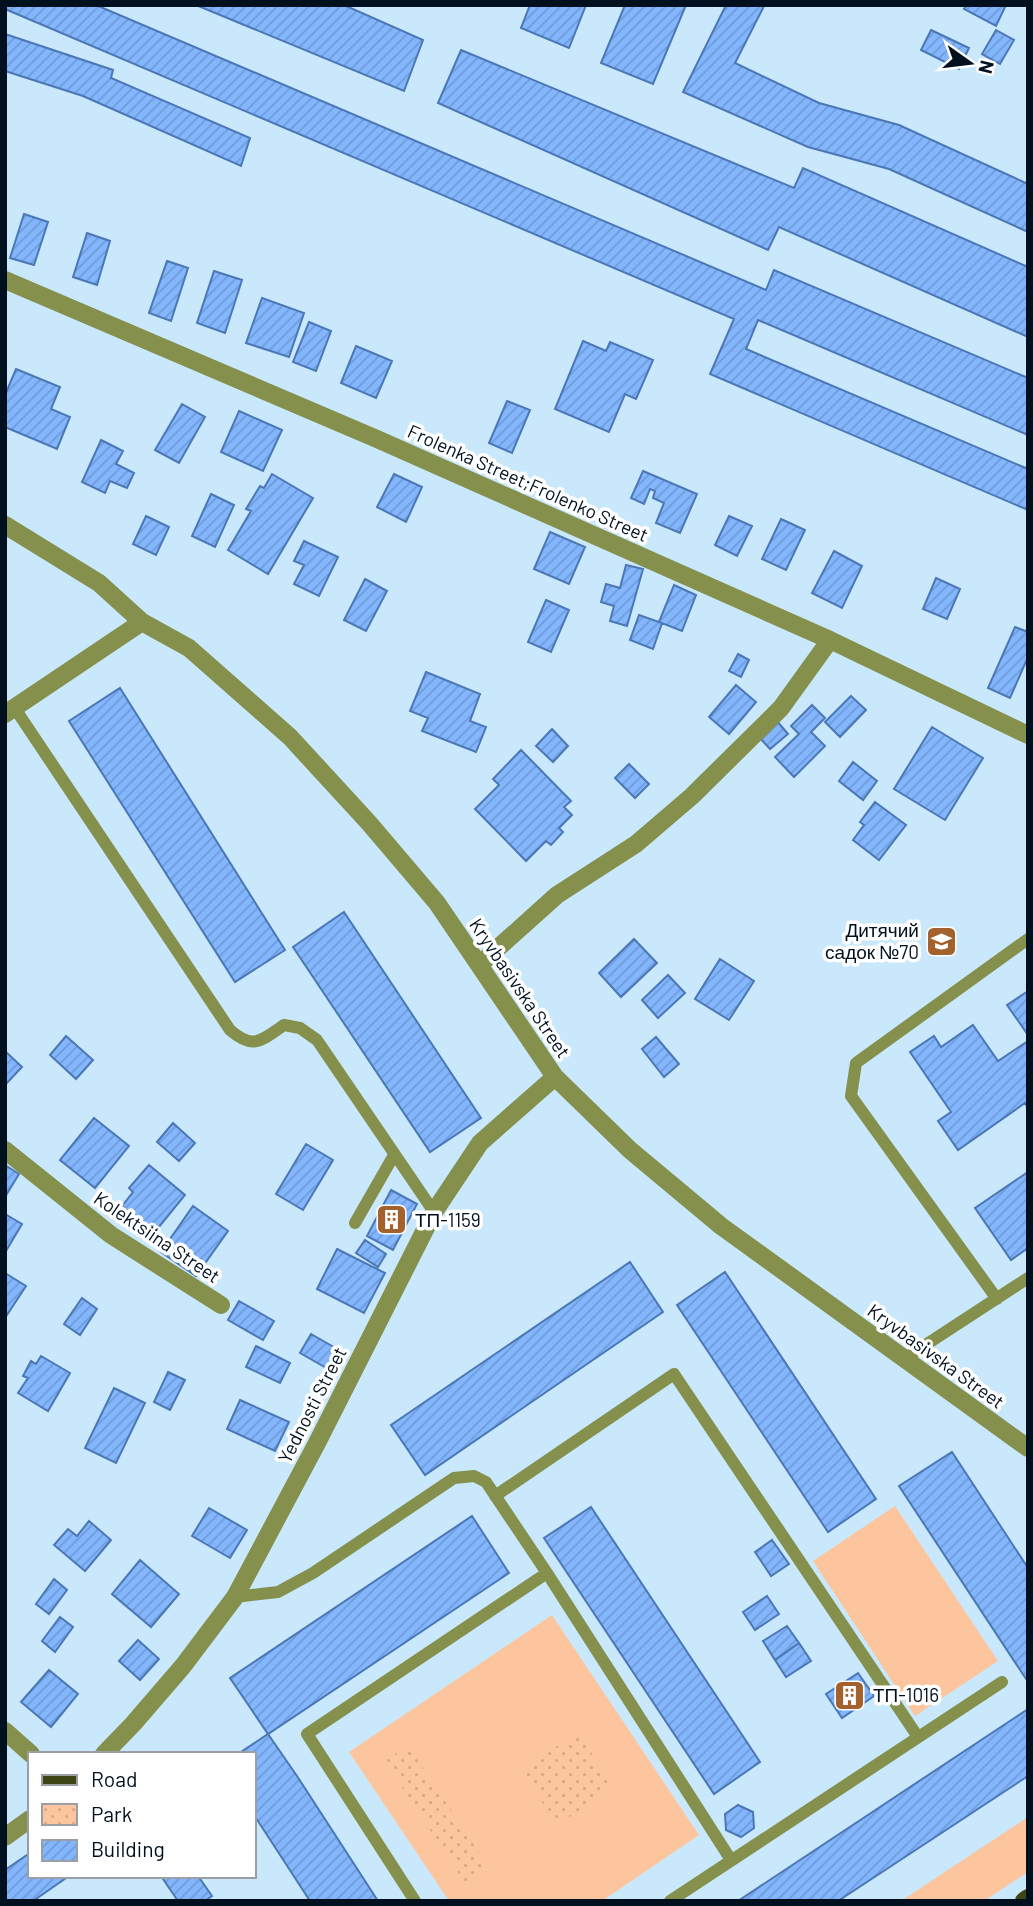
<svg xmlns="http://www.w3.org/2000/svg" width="1033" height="1906" viewBox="0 0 1033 1906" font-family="Barlow,sans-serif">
  <defs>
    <pattern id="park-dots" width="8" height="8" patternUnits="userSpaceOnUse" patternTransform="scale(1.75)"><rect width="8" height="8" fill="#fdc59d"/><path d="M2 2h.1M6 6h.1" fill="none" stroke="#d7a887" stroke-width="1.8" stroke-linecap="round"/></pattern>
    <pattern id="building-hatch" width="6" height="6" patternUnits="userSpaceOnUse" patternTransform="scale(1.75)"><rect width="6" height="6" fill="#83b6fd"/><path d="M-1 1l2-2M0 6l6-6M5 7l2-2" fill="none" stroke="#6f9bd8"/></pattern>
  </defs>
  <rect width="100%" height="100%" fill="#c9e8fc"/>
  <path fill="#fdc59d" d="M895,1506L998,1661L915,1716L813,1561Z
    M552,1615L699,1835L602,1901H449L349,1752Z
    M1028,1817V1872L984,1901H901Z"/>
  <path fill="url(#park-dots)" d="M577,1732L614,1786L558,1825L521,1772Z
    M408,1745L490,1869L466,1885L385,1761Z"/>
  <path fill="url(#building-hatch)" stroke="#4b77b5" stroke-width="2" d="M5,5H96L766,290L774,270L1028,378V435L758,320L746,349L1028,469V510L710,374L734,319L5,9Z
    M196,5H344L423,40L404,91Z
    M530,5H586L569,48L521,28Z
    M625,5H686L653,84L601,63Z
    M726,5L764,6L735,63L819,103L899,125L1028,184V232L889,169L808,147L683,92Z
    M967,5H1006L996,26L964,9Z
    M931,30L969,48L959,69L921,50Z
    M996,30L1014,40L1000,64L982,54Z
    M5,34L113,70L111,78L250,138L241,166L83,96L5,71Z
    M461,50L794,188L803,168L1028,267V337L779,227L768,250L438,103Z
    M24,214L48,222L34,265L10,258Z
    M87,233L110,241L97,285L73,277Z
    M167,261L188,268L171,321L149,313Z
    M214,271L242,280L225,333L197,323Z
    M262,298L304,313L289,357L246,343Z
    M309,322L331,331L316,371L293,362Z
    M583,341L606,351L610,342L653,360L636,399L625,394L609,432L555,409Z
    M356,346L392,361L376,398L341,383Z
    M16,369L60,387L51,409L70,417L57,449L5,427V395Z
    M507,401L530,410L512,453L489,443Z
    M182,404L205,417L179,463L155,450Z
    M239,411L282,430L263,471L221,452Z
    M101,440L123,451L116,464L134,473L127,488L110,481L105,493L82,482Z
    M643,471L697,494L680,533L656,523L664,503L653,498L655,491L650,489L644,504L631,498Z
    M272,474L313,498L268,574L228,550L251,511L246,509L260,486L264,488Z
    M394,474L422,487L406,522L377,507Z
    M211,494L234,505L215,547L192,536Z
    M146,516L169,527L156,555L133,544Z
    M729,516L752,526L737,556L715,545Z
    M781,519L805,530L786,570L762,559Z
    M550,532L585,547L569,584L534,569Z
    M304,541L338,557L319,596L294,584L304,565L294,561Z
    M834,551L862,566L842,608L812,593Z
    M626,565L643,569L627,626L610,621L614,606L601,602L606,584L620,588Z
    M936,578L960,589L947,619L923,609Z
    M365,579L387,591L366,631L344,620Z
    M674,585L696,595L682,631L659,622Z
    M546,600L569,610L551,652L528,642Z
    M639,615L662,623L653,649L630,640Z
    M1015,627L1028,632V657L1010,698L988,688Z
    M738,654L749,660L741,677L729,671Z
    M426,672L480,694L470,721L486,727L476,752L422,731L428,718L410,711Z
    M736,685L756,702L729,734L709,717Z
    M120,688L285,950L235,982L69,721Z
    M851,696L866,710L840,737L825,722Z
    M812,705L825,718L811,732L825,746L794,777L775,757L799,734L791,726Z
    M776,720L788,734L770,749L758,736Z
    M932,727L983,758L945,820L894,789Z
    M552,729L568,746L553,762L536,746Z
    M521,750L571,801L564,807L572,815L559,828L563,832L551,845L546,841L526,861L475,809L499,785L493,779Z
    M853,762L877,781L863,800L839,781Z
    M629,764L649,784L635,798L615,778Z
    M875,802L906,825L879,860L853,840L864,825L860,822Z
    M344,912L481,1118L430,1152L293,947Z
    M634,939L657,963L621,997L599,973Z
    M720,959L754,981L729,1020L695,999Z
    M668,975L685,993L658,1018L642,1000Z
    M1028,991V1035L1007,1005Z
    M973,1025L998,1061L1028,1041V1108L1025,1103L958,1150L938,1121L951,1112L910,1052L934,1036L941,1047Z
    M66,1036L93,1060L76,1079L50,1055Z
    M656,1037L679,1064L664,1077L642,1049Z
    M5,1051L22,1067L5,1085Z
    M94,1118L129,1146L95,1188L60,1160Z
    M173,1123L195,1143L179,1161L157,1142Z
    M306,1144L333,1160L303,1210L276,1194Z
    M5,1165L19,1174L5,1197Z
    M149,1165L185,1195L154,1233L122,1206L133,1192L129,1188Z
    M1028,1172V1248L1011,1260L975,1208Z
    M391,1190L417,1204L393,1250L367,1236Z
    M193,1206L228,1231L196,1276L161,1252Z
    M5,1214L22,1224L6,1251H5Z
    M365,1240L386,1254L378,1267L356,1253Z
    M337,1249L385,1273L364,1313L317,1289Z
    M630,1262L663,1312L425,1475L391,1425Z
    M725,1272L876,1499L828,1532L677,1305Z
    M5,1273L26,1286L5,1318Z
    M82,1298L97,1309L80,1335L64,1324Z
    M239,1301L274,1321L263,1340L228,1320Z
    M311,1334L346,1354L335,1373L300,1353Z
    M256,1346L290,1363L280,1383L246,1367Z
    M41,1356L70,1373L48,1411L18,1393L28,1378L23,1376L31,1361L36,1364Z
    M168,1372L185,1380L170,1410L154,1402Z
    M114,1388L145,1403L116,1463L85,1448Z
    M240,1400L289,1422L275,1451L227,1429Z
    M952,1452L1028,1568V1682L899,1486Z
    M591,1507L760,1762L714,1794L544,1538Z
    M209,1508L247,1530L230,1558L192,1536Z
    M472,1516L509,1573L268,1734L230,1678Z
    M89,1521L111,1540L85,1571L54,1545L68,1529L77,1536Z
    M772,1540L789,1564L771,1576L755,1552Z
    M140,1560L179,1594L151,1627L112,1594Z
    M54,1579L67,1590L49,1614L36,1604Z
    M767,1596L779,1614L755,1630L743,1612Z
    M60,1617L73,1627L55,1652L42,1641Z
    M787,1626L799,1643L775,1660L763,1641Z
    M138,1640L159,1659L140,1680L119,1661Z
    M799,1643L811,1661L786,1677L775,1660Z
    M49,1670L78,1694L51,1727L21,1702Z
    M858,1673L874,1696L842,1718L826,1694Z
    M1028,1709V1776L838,1901H738Z
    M268,1734L297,1776L378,1901H310L254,1815V1754H238Z
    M738,1805L753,1812L754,1828L741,1837L726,1830L725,1814Z
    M30,1853V1876H69L33,1901H5V1870Z
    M161,1876H198L212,1896L205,1901H178Z"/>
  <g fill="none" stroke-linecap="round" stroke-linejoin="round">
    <path stroke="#84904c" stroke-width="12" d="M14,707L230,1030C253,1050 261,1041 284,1025L300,1028L317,1040L434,1212
      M355,1223L394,1155
      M997,1299L851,1096L856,1063L1028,939
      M904,1359L1028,1278
      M495,1496L674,1374L918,1737
      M235,1597L278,1592L313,1573L454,1478L474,1476L486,1482L547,1573
      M415,1901L307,1734L547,1573L731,1860
      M670,1901L1002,1682"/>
    <path stroke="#84904c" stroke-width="18" d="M5,280L377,439L830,640L1028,735
      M5,525L99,583L142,622L189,648L290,737L369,823L437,903L555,1077L630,1150L721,1226L1028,1448
      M5,714L142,622
      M479,965L557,895L636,844L692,796L781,708L830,640
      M5,1150L111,1235L221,1305
      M5,1731L31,1754
      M104,1754L133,1724L183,1666L235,1597L317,1443L434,1212L480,1143L555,1077
      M5,1837L30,1819"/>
    <path stroke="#3e4515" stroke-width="18" d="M1024,1901L1028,1898"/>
  </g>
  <defs>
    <symbol id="school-square" viewBox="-11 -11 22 22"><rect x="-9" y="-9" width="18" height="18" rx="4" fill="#a3622d" stroke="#fff"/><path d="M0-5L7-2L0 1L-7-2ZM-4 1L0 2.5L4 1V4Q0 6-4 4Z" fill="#fff"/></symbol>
    <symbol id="building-square" viewBox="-11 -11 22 22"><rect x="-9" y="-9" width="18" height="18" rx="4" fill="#a3622d" stroke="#fff"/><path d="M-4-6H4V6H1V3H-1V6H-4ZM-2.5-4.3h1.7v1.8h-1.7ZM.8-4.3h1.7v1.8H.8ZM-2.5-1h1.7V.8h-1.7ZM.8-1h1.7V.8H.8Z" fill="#fff"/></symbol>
  </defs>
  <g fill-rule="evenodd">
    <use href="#school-square" x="924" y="924" width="35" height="35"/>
    <use href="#building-square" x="374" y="1202" width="35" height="35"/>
    <use href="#building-square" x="832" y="1678" width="35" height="35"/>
  </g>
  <g text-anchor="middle" stroke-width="7" stroke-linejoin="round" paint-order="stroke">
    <g font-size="19" fill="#00101e" stroke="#fff">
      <text transform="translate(528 483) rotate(24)" y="7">Frolenka Street;Frolenko Street</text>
      <text transform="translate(520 988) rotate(56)" y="7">Kryvbasivska Street</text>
      <text transform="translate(157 1237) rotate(34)" y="7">Kolektsiina Street</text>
      <text transform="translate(936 1356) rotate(36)" y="7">Kryvbasivska Street</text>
      <text transform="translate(312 1405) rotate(-63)" y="7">Yednosti Street</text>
    </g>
    <g font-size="19" fill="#00101e" stroke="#fff" text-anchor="start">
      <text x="919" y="937" text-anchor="end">Дитячий<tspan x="919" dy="22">садок №70</tspan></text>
      <text x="415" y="1227">ТП-1159</text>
      <text x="873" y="1702">ТП-1016</text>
    </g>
  </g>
  <rect width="1033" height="1906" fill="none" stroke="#00101e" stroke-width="14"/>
  <rect x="28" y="1752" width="228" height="126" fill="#ffffff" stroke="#999fa5" stroke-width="2"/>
  <rect x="42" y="1775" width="35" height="10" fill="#3e4515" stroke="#999fa5" stroke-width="2"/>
  <text x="91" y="1787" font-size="21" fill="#00101e">Road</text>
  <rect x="42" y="1804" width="35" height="21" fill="url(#park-dots)" stroke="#999fa5" stroke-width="2"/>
  <text x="91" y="1822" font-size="21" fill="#00101e">Park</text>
  <rect x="42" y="1840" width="35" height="21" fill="url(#building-hatch)" stroke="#999fa5" stroke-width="2"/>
  <text x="91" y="1857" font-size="21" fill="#00101e">Building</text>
  <g transform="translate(970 63) rotate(104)" stroke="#ffffff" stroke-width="5" paint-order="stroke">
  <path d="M0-5L12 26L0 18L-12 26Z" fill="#00101e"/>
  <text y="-10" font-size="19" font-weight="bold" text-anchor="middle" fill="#00101e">N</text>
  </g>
</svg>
